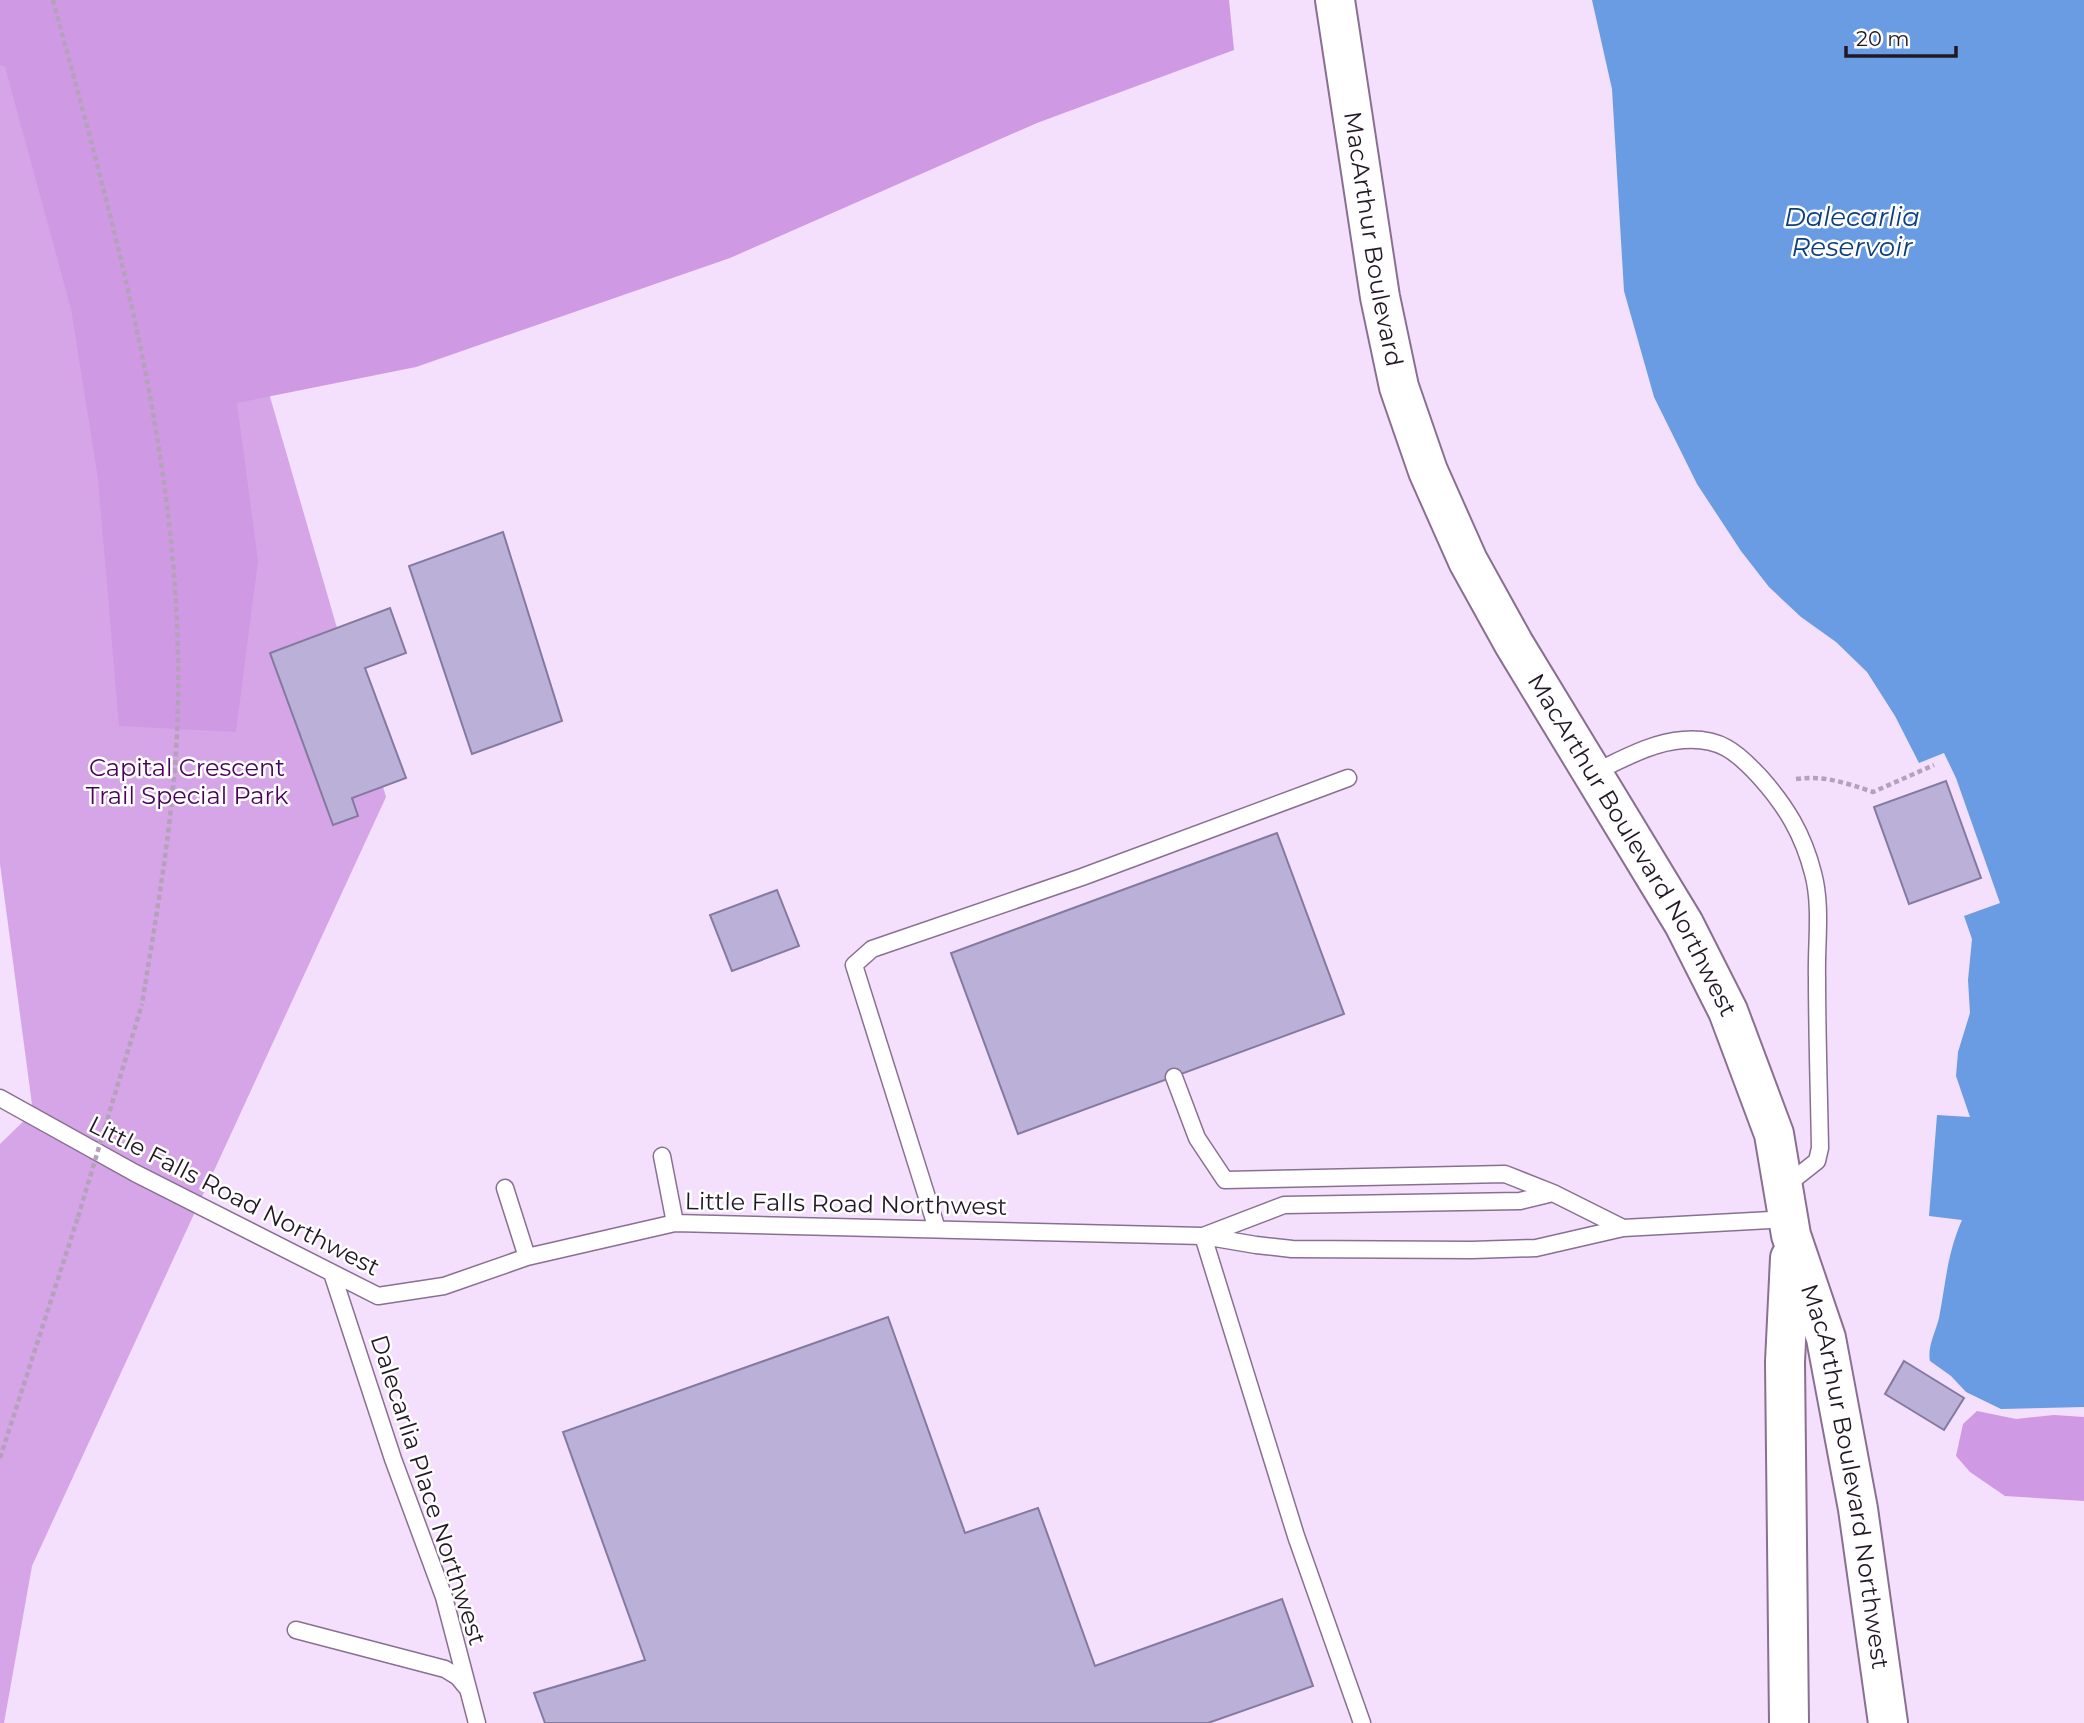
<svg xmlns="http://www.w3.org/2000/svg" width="2084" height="1723" viewBox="0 0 2084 1723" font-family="Montserrat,sans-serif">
  <rect width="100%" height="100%" fill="#f4dffc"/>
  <path fill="#d6a5e7" d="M0,0H155L386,797L32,1566L4,1723H0V1144L33,1112L0,864Z"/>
  <path fill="#d099e3" d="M0,0H1229L1234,50L1037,123L730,258L416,367L237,403L258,561L236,732L119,726L98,479L71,309L5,67L0,65Z
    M1977,1411L2016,1419L2054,1415L2084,1417V1501L2005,1496L1970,1472L1956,1456L1963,1424Z"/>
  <path fill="#6a9ce3" d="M1592,0H2084V1407L2001,1409L1966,1392L1951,1376L1930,1361C1927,1347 1936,1331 1939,1318C1946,1282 1947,1254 1962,1220L1929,1216L1937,1115L1970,1117L1956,1076L1958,1052L1970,1013L1968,980L1972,939L1964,916L2000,903L1956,778L1944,753L1919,763L1895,716L1867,672L1836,642L1801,617L1769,587L1741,551L1697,484L1654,397L1624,291L1612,89Z"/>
  <path fill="#bbb0d8" stroke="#84799f" stroke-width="2" d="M503,532L562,721L472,754L409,566Z
    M390,608L406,653L365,668L406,778L352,798L358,816L333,825L270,653Z
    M1946,781L1981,878L1909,904L1874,807Z
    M1277,833L1344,1014L1018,1134L951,953Z
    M777,890L799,946L732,971L710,915Z
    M888,1317L965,1533L1038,1508L1095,1666L1282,1599L1313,1686L1208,1723H545L534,1693L645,1660L563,1432Z
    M1904,1361L1964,1398L1944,1430L1885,1394Z"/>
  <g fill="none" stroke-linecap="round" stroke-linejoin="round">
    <defs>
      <path id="lane" d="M1593,773C1621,760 1652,742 1683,740C1719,737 1736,751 1760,777C1786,806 1803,834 1813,873C1822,906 1816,944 1817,978C1817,1035 1819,1091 1820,1148L1817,1161L1784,1187
        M1174,1077L1197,1138L1225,1180L1505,1174L1553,1193
        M0,1098L135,1173L378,1296L444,1286L527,1257L675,1223L1203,1236L1256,1245L1292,1249L1472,1250L1536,1248L1623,1228L1788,1219
        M662,1156L675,1223
        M505,1188L527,1257
        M937,1229L854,965L872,949L1082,877L1348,778
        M1203,1236L1296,1536L1362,1723
        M1203,1236L1284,1205L1520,1201L1553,1193L1623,1228
        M332,1273L393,1459L444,1597L477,1723
        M296,1630L445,1669L458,1677L467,1688"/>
      <g id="secondary">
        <path id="s1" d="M1335,0L1380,297L1399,387L1428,471L1468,561L1514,644L1684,924L1728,1011L1774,1134L1791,1235L1826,1338L1858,1509L1888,1723"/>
        <path d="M1789,1723L1785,1362L1790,1258"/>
      </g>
    </defs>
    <use href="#lane" stroke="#897091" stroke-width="19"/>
    <use href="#secondary" stroke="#897091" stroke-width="42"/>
    <path stroke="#b4a2ba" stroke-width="4.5" stroke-dasharray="5 3.5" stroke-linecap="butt" d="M53,0C115,230 183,464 178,705C176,805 158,905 142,1004
      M1796,779C1824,775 1846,783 1873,792L1934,765
      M0,1458L78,1217"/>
    <use href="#lane" stroke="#fff" stroke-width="16"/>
    <use href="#secondary" stroke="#fff" stroke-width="38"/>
    <path stroke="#b4a2ba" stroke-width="4.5" stroke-dasharray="5 3.5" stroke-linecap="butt" d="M78,1217L142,1004"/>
  </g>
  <g text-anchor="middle" stroke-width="5" stroke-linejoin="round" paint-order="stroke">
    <g font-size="24" fill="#221825" stroke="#fff">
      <text dy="8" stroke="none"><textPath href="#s1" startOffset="242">MacArthur Boulevard</textPath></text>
      <text dy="8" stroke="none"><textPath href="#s1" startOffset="908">MacArthur Boulevard Northwest</textPath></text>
      <text transform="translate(234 1196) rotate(27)" y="8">Little Falls Road Northwest</text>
      <text transform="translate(846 1204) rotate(1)" y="8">Little Falls Road Northwest</text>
      <text dy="8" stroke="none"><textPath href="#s1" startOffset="1582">MacArthur Boulevard Northwest</textPath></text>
      <text transform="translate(428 1490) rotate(72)" y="8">Dalecarlia Place Northwest</text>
    </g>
    <g font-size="24" fill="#4c015f" stroke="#fff">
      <text x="187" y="776">Capital Crescent<tspan x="187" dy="28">Trail Special Park</tspan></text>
    </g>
    <g font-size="26" font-style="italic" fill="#0d3e7d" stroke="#fff">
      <text x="1852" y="226">Dalecarlia<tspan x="1852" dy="30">Reservoir</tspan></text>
    </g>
  </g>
  <path d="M1846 46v10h110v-10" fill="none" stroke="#221825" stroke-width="3.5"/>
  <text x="1856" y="46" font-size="21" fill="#221825" stroke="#ffffff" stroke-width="5" paint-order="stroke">20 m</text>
</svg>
